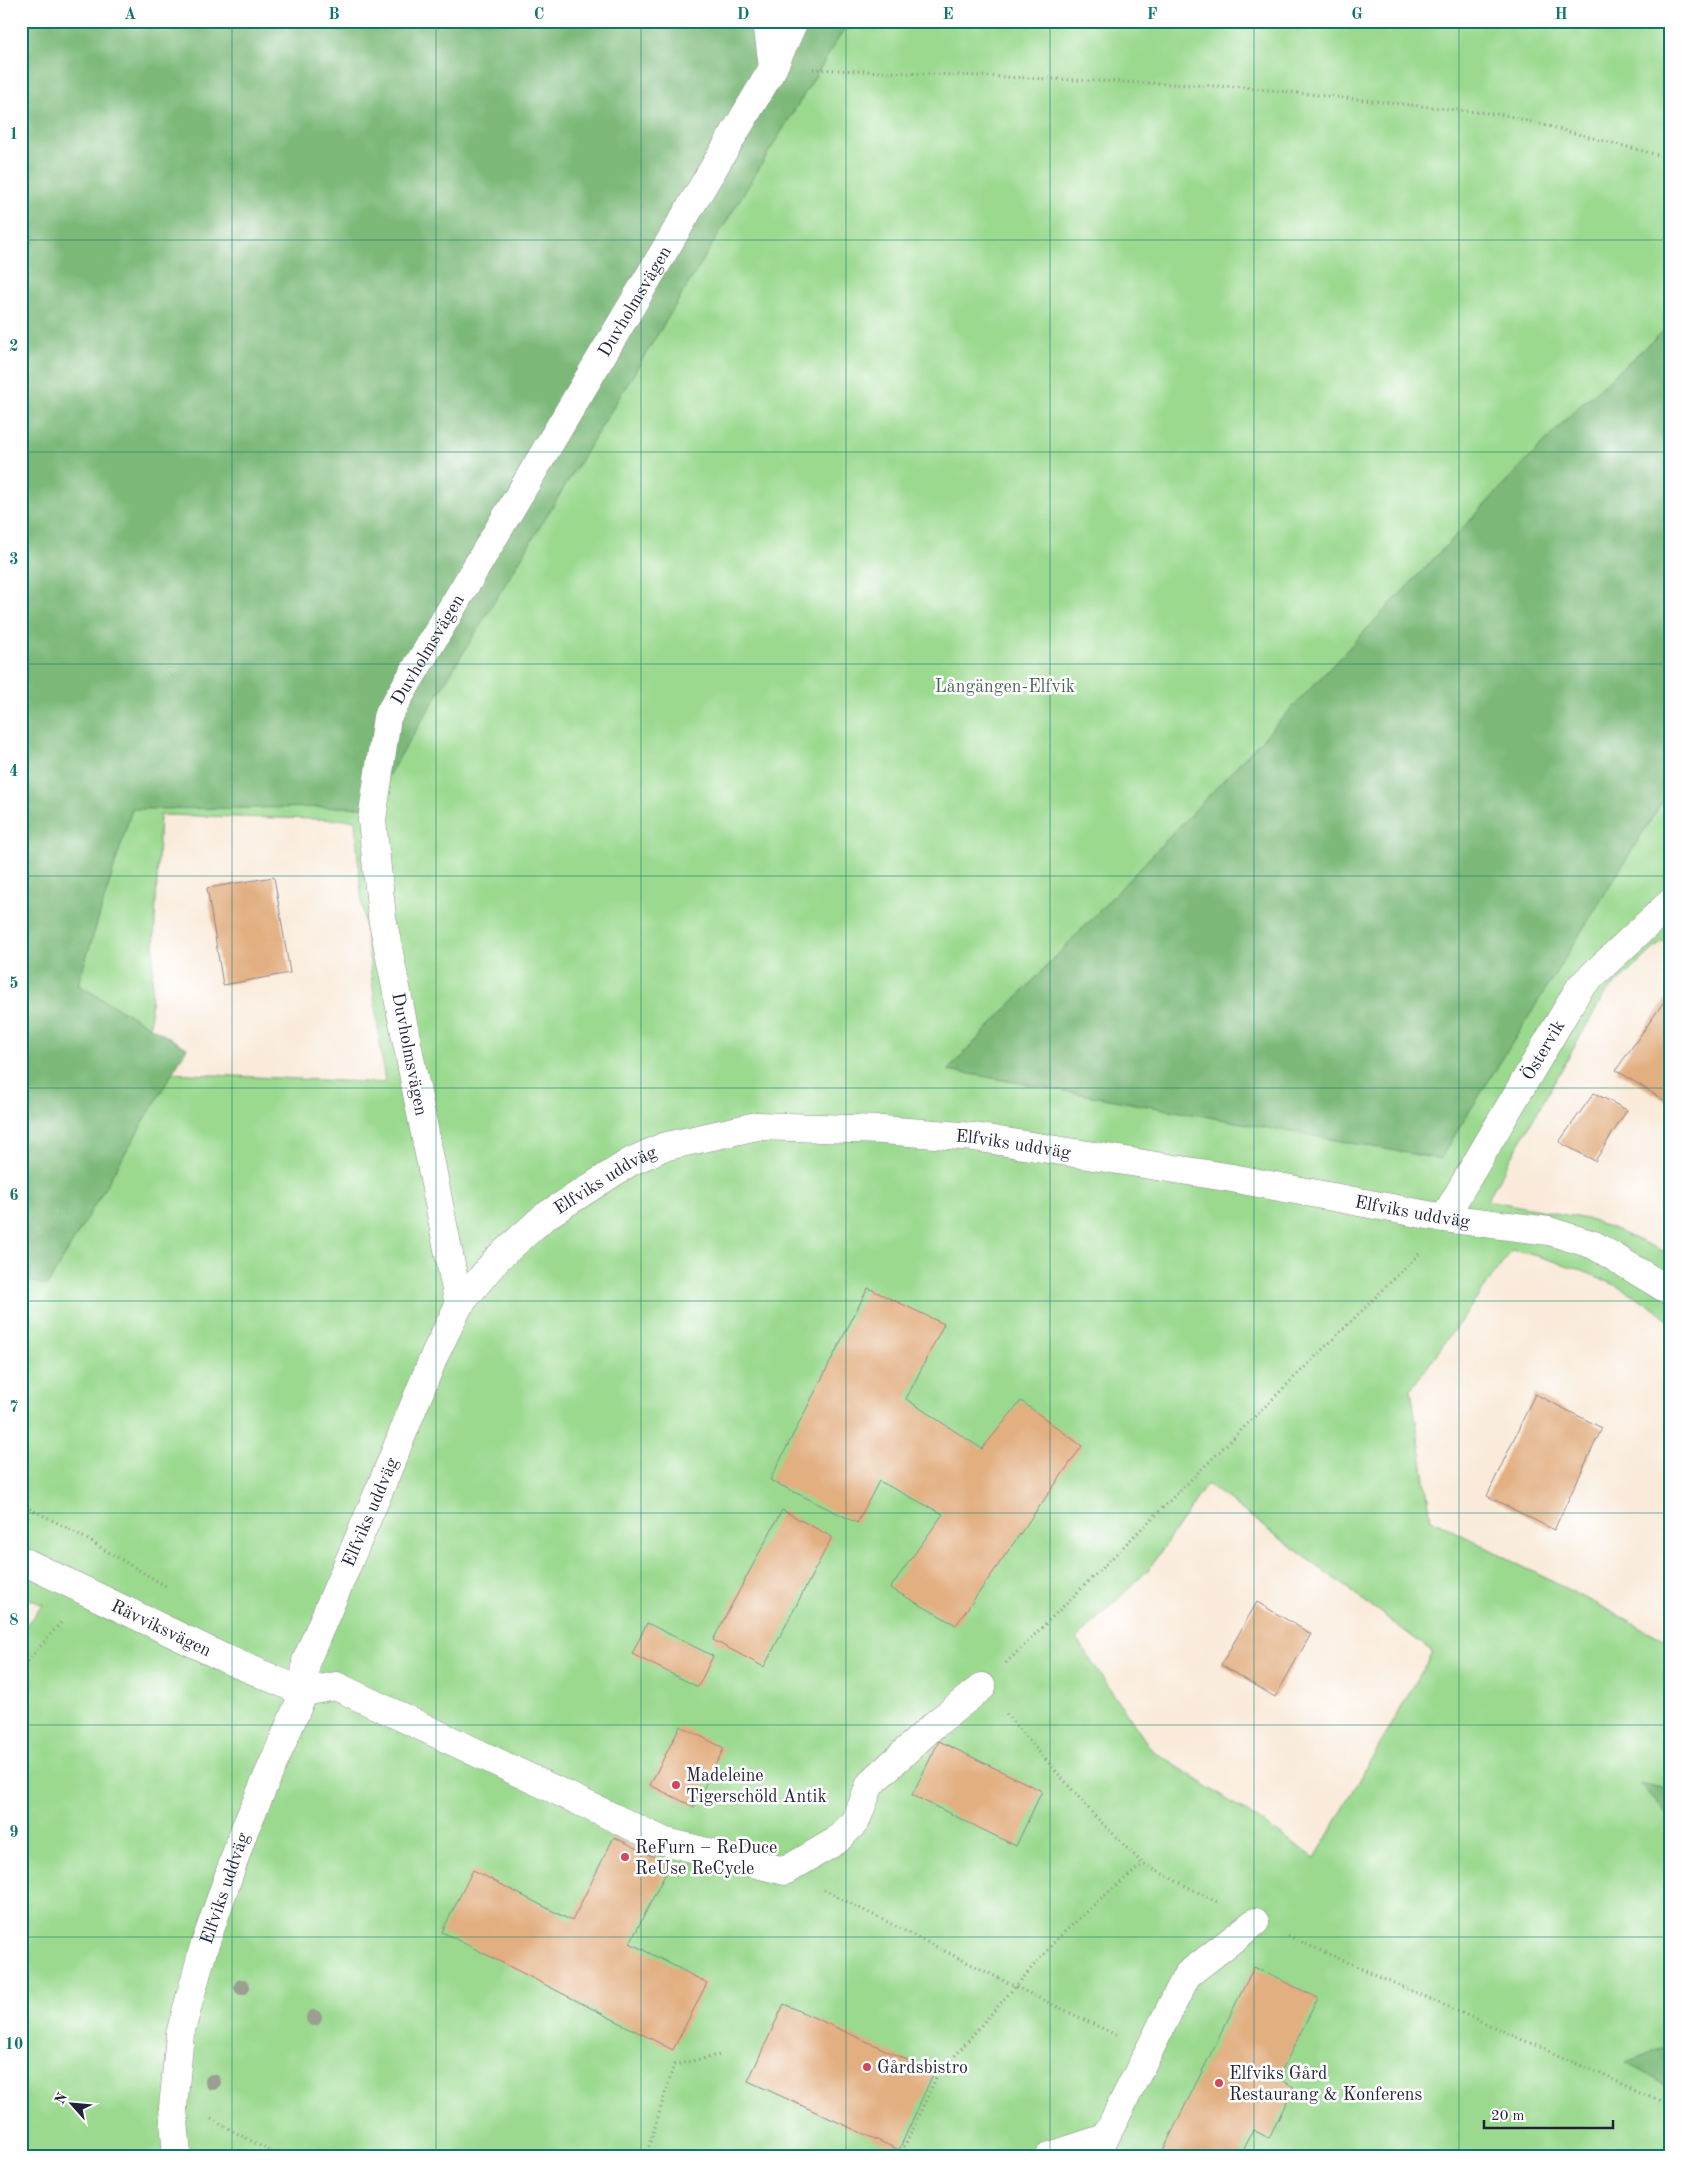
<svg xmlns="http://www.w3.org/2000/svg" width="1691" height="2177" viewBox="0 0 1691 2177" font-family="'Old Standard TT',serif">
  <rect width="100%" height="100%" fill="#fff"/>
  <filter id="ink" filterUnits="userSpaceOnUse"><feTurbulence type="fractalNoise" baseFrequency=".02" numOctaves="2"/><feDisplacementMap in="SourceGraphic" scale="10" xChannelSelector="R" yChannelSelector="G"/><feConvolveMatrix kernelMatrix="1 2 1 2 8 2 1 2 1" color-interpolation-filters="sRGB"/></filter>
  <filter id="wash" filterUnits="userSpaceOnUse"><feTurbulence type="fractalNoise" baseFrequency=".0096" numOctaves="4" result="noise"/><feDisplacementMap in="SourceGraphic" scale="20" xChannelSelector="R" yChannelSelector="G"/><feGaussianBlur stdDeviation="1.12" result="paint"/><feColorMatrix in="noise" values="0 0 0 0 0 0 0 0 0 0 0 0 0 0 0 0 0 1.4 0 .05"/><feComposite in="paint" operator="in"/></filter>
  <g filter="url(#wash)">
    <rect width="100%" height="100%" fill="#f9ead9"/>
    <path fill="#9ad98e" stroke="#5e7e64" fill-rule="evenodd" d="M21,21H1670V939L1661,942L1604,995L1487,1200L1592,1220L1670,1254V1321C1630,1285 1563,1261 1512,1250L1411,1389L1431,1519L1670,1642V2156H21V1631L43,1605L21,1595ZM160,815L355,820L361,894L385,1083L148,1072ZM1207,1484L1433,1652L1315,1858L1151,1749L1076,1639L1148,1570Z"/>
    <path fill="#7bb979" stroke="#4e6e5a" d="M21,21H849L369,807L132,809L78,985L187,1048L47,1286L21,1279V440L26,432L21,419Z
      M1670,325V789L1440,1159L948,1070L1573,412Z
      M1639,1783L1670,1790V1818Z
      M1670,2045V2088L1627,2062Z"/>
    <g id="blocks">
      <path fill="#e2af81" d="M274,877L290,973L223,985L207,888Z
        M1670,993V1104L1616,1070Z
        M1594,1093L1627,1110L1595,1161L1559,1142Z
        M868,1288L944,1324L906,1399L982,1449L1021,1401L1082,1446L956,1625L890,1588L943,1514L879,1481L857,1523L770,1480Z
        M1535,1394L1602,1428L1554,1530L1487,1496Z
        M782,1510L832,1537L764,1667L713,1640Z
        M1257,1602L1311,1634L1275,1697L1221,1665Z
        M647,1623L713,1656L698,1687L632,1654Z
        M680,1726L724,1748L694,1807L650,1785Z
        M939,1741L1042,1791L1016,1846L912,1795Z
        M614,1837L670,1865L630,1943L707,1983L673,2050L442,1932L473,1870L572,1921Z
        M1254,1967L1318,1998L1278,2078L1294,2087L1269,2138L1253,2130L1240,2156H1160Z
        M784,2004L934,2072L899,2150L748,2081Z"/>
    </g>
  </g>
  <g filter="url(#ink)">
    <use href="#blocks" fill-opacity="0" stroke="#8e868a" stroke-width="1"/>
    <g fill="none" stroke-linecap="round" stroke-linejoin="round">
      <defs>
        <g id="minor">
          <path d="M767,21L773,68"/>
          <path id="s1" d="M1444,1218L1580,987L1670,903"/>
          <path id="s2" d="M459,1305L382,917L372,820L387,717L773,68L794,21"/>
          <path id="s3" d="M21,1560L224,1658L304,1692"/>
          <path d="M304,1692L336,1686L663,1841L785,1871L836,1841L856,1821L870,1784L934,1725L982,1687"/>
          <path id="s4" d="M177,2156L173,2108L180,2034L203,1950L244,1831L304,1692L306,1661L382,1484L435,1354L459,1305L497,1259L544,1217L630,1162L663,1147L757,1126L883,1130L974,1137L1232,1178L1444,1218L1549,1231L1594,1245L1670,1291"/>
          <path d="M1050,2156L1105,2138L1187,1975L1255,1922"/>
        </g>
      </defs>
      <use href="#minor" stroke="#8e868a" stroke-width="29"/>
      <path stroke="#8e868a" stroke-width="3" stroke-dasharray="1 4" stroke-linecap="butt" d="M813,69L1242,87L1505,115L1670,158
        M21,1504L73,1531L167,1587
        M1006,1663L1421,1252
        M21,1669L63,1620
        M1006,1714L1095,1816L1143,1864L1219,1903
        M824,1890L1014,1986L1116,2035
        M1288,1936L1670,2105
        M211,2119L279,2156
        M646,2156L674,2065L720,2055
        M900,2156L936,2078L970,2038L1058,1938L1099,1900L1143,1864"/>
      <use href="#minor" stroke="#fff" stroke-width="28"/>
    </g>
    <g fill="#9a9f92">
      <circle cx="242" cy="1987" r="8"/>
      <circle cx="314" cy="2018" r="8"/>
      <circle cx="213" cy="2082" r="8"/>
    </g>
  </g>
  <path fill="none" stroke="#0f766e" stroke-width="1" stroke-opacity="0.55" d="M232,21V2156M436,21V2156M641,21V2156M846,21V2156M1050,21V2156M1254,21V2156M1459,21V2156M21,240H1670M21,452H1670M21,664H1670M21,876H1670M21,1088H1670M21,1301H1670M21,1513H1670M21,1725H1670M21,1937H1670"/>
  <g fill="#d1495b" stroke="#fff" stroke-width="2">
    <circle cx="676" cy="1785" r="5"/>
    <circle cx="625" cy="1857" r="5"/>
    <circle cx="867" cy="2067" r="5"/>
    <circle cx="1219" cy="2083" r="5"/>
  </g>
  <g text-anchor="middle" stroke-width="5" stroke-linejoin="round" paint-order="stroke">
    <g font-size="18" fill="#22223b" stroke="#fff">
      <text dy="6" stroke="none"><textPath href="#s2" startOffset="1081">Duvholmsvägen</textPath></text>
      <text dy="6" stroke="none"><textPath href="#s2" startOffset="676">Duvholmsvägen</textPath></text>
      <text dy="6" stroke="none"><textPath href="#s1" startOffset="195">Östervik</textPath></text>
      <text transform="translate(410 1054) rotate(79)" y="6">Duvholmsvägen</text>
      <text dy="6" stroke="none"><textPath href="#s4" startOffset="1520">Elfviks uddväg</textPath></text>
      <text dy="6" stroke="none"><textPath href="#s4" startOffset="1100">Elfviks uddväg</textPath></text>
      <text dy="6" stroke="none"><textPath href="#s4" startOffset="1925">Elfviks uddväg</textPath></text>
      <text dy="6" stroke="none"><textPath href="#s4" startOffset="680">Elfviks uddväg</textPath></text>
      <text dy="6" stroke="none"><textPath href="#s3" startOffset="156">Rävviksvägen</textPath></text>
      <text dy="6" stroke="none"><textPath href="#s4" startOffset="275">Elfviks uddväg</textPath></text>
    </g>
    <g font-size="18" fill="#4c6258" stroke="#fff">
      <text x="1005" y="692">Långängen-Elfvik</text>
    </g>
    <g font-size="18" fill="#22223b" stroke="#fff" text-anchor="start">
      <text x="686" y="1781">Madeleine<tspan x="686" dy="21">Tigerschöld Antik</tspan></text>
      <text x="635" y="1853">ReFurn – ReDuce<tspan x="635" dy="21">ReUse ReCycle</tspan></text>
      <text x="877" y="2073">Gårdsbistro</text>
      <text x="1229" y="2079">Elfviks Gård<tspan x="1229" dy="21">Restaurang &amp; Konferens</tspan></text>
    </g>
  </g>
  <rect width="1691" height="2177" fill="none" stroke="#fff" stroke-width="55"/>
  <g transform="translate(72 2104) rotate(297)" stroke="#ffffff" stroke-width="4" paint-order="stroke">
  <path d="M0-4L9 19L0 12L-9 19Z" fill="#22223b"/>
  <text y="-8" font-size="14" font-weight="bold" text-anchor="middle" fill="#22223b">N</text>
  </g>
  <path d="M1484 2120v8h129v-8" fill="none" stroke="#22223b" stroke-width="2.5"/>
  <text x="1491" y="2120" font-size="15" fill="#22223b" stroke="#ffffff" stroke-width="4" paint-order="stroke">20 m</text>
  <rect x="28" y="28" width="1636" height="2122" fill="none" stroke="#0f766e" stroke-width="2"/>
  <g font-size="16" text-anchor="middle" font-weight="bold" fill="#0f766e">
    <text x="130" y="19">A</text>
    <text x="334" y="19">B</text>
    <text x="539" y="19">C</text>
    <text x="743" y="19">D</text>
    <text x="948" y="19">E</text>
    <text x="1152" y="19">F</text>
    <text x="1357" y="19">G</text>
    <text x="1561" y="19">H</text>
    <text x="14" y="139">1</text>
    <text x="14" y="351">2</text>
    <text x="14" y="564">3</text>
    <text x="14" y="776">4</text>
    <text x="14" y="988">5</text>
    <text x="14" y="1200">6</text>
    <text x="14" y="1412">7</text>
    <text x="14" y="1625">8</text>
    <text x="14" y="1837">9</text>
    <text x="14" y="2049">10</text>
  </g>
</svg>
